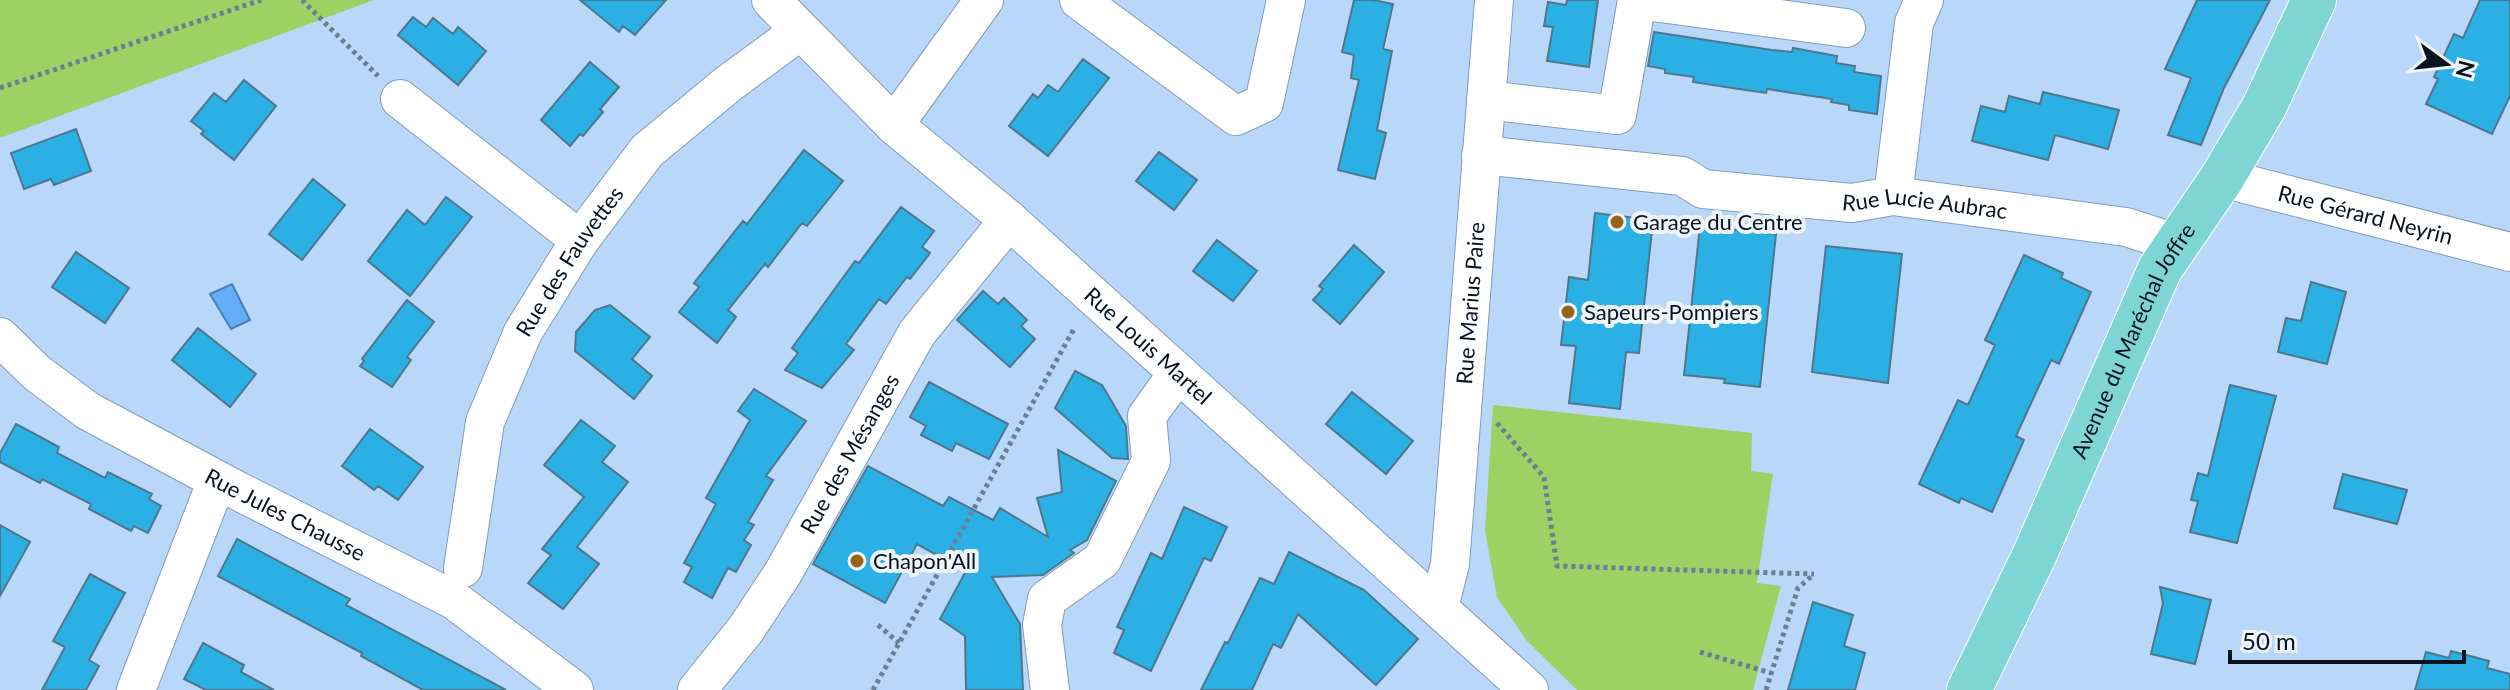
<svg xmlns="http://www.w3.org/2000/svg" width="2510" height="690" viewBox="0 0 2510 690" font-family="Lato,sans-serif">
  <rect width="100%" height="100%" fill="#b9d7f8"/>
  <path fill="#9cd264" d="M0,0H374L0,138Z
    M1493,405L1752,433L1751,471L1773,474L1757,583L1781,586L1753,690H1577L1527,641L1497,597L1485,531Z"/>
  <path fill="#64adf8" stroke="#487fb7" stroke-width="2" d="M232,284L250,320L231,329L210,294Z"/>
  <path fill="#2bb0e5" stroke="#4e778c" stroke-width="2" d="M580,0H666L635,35L623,26L619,32Z
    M1354,0H1373L1393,4L1383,49L1392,51L1377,130L1386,133L1375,179L1338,170L1359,80L1351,78L1354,55L1342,52Z
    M1567,0H1598L1589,67L1547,61L1553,27L1544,26L1548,2L1566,5Z
    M2197,0H2270L2224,88L2201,145L2168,135L2191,78L2165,69Z
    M2480,0H2510V96L2492,134L2426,104L2438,79L2434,77L2454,34L2463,38Z
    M413,17L426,27L433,18L453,34L458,27L486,51L458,85L398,35Z
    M1654,32L1772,50L1792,52L1793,48L1837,56L1836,63L1855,66L1854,72L1881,76L1877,114L1849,110V105L1831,102L1832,99L1767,89L1766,93L1739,89L1693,82L1694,77L1665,73V69L1648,66Z
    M1083,59L1109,78L1048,156L1009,126L1033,94L1038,98L1048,85L1058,92Z
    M590,62L619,87L600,109L603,112L583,136L580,134L570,146L541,120Z
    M244,80L276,106L234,160L201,134L204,131L191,121L214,93L226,102Z
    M2043,92L2119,110L2108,149L2055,135L2048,160L1972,141L1981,106L2005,112L2009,96L2040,104Z
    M76,129L91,171L54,185L51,179L24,189L11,153Z
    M804,150L843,181L807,226L802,223L768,267L765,264L728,310L736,317L717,343L679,312L699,287L694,283L743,221L747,224Z
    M1159,152L1197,180L1174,210L1136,181Z
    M313,179L345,205L302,260L269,234Z
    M446,197L472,217L410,296L368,261L407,210L425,225Z
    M901,207L934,231L922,247L930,253L910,279L907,277L886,304L879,299L846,344L854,350L822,388L785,370L798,353L792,348L855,261L859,263Z
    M1595,213L1653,220L1639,353L1626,352L1620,409L1569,403L1576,346L1561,345L1569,277L1588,280Z
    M1700,226L1776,234L1760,387L1724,383L1725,379L1684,375Z
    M1217,240L1257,271L1233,301L1193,271Z
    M1354,245L1384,272L1340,324L1313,300L1323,289L1319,286Z
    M1826,246L1902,254L1888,383L1812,372Z
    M76,252L129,288L105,323L52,287Z
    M2024,255L2063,273L2061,278L2091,292L2059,364L2051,360L2016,436L2024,440L1992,512L1961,498L1959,503L1919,484L1958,400L1968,405L1995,345L1985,340Z
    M2311,282L2346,292L2327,364L2278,352L2286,318L2301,321Z
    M983,291L998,304L1004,298L1027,320L1021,326L1035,339L1010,367L957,320Z
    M407,300L434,322L407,357L411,360L392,387L360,366L364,361L362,359Z
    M610,305L650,337L632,359L652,376L634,399L575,351L576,332L595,310Z
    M198,328L256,374L230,407L172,360Z
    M1075,371L1102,385L1126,426L1128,459L1112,458L1055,408Z
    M929,382L1008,424L989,459L956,443L952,451L921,435L926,426L910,417Z
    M2230,385L2276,396L2237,543L2190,532L2198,501L2191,500L2198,473L2208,476Z
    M754,389L806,421L766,476L773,480L748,522L754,525L744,540L751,545L736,572L728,568L712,598L684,582L692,567L684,563L716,504L706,498L750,420L738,411Z
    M1352,392L1413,441L1386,474L1326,424Z
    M581,420L615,446L602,462L628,482L577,547L599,564L563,609L528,583L551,555L542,549L584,497L544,465Z
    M16,424L59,447L57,453L105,478L108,472L152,494L149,499L161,506L148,533L134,526L131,531L89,509L91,504L42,479L40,483L0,462V453Z
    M370,429L423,467L398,500L378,486L374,490L342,466Z
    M1058,450L1116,481L1087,540L1070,550L1074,553L1043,575L992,577L1020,624L1023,690H966L965,636L940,619L966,571L917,544L885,603L813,564L868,466L943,506L949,497L993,520L1000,508L1048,537L1037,498L1062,492Z
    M2343,474L2407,490L2397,524L2334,508Z
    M1184,507L1227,527L1211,561L1204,558L1151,671L1114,653L1124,630L1117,627L1151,553L1162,559Z
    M0,525L30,542L0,596Z
    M237,539L350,599L346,605L506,690H423L361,656L362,653L218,576Z
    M1289,552L1364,590L1418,639L1376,685L1298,614L1281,648L1273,644L1252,690H1201L1225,642L1228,643L1260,578L1274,584Z
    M90,574L125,593L89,660L99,666L86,690H42L65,647L53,641Z
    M2160,587L2211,600L2195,664L2151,654L2163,603Z
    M1813,602L1853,615L1844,646L1865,653L1855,690H1788Z
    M203,643L244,665L241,672L274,690H206L184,679Z
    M2451,651L2489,661L2487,668L2510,674V690H2415L2426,652L2449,658Z"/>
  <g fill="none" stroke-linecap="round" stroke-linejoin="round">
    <defs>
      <g id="minor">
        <path id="s1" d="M771,0L894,125L1009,220L1529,690"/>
        <path d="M1079,0L1236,116L1264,103L1286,0"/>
        <path d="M1638,0L1846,28"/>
        <path d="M400,99L580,240"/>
        <path d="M1486,100L1617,115L1637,0"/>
        <path d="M894,125L984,0"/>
        <path id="s2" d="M1481,155L1682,176L1703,189L1852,203L1893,196L2126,227L2176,243"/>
        <path id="s3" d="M2222,178L2510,252"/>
        <path d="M1893,196L1914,23L1924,0"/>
        <path id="s4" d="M0,337L37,373L88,411L238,491L454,600L574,690"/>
        <path id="s5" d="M463,568L485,422L523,332L580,240L647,151L728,84L800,31"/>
        <path id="s6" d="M1439,607L1450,564L1494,0"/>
        <path d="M136,690L217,480"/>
        <path id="s7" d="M697,690L746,629L783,573L917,333L1009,220"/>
        <path d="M1050,690L1042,625L1047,599L1102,560L1151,461L1147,416L1178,373"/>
      </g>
      <g id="major">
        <path id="s8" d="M1969,690L2034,556L2160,269L2222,178L2264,107L2314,0"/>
      </g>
    </defs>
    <use href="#minor" stroke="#809cbc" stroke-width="40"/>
    <use href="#major" stroke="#fff" stroke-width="46"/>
    <path stroke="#697f96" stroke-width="5" stroke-dasharray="4 4" stroke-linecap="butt" d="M302,0L378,76
      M0,88L261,0
      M1497,423L1544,477L1557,566L1814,574
      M878,625L899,643
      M1700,652L1771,673
      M873,690L1075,327
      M1766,690L1798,588L1813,575"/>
    <use href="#minor" stroke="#fff" stroke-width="38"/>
    <use href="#major" stroke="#7dd6d3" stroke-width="44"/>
  </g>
  <g fill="#976419" stroke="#eff5fc" stroke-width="3">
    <circle cx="1617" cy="222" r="8"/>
    <circle cx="1568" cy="312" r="8"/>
    <circle cx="857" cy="561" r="8"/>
  </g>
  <g text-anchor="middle" stroke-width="8" stroke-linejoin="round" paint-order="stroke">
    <g font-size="22" fill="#08131e" stroke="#eff5fc">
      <text dy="8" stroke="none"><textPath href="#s2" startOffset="450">Rue Lucie Aubrac</textPath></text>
      <text dy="8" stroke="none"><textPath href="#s3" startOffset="148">Rue Gérard Neyrin</textPath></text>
      <text dy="8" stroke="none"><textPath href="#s5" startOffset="330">Rue des Fauvettes</textPath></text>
      <text dy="8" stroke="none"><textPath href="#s6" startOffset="306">Rue Marius Paire</textPath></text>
      <text dy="8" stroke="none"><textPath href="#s8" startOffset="386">Avenue du Maréchal Joffre</textPath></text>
      <text dy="8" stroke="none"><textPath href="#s1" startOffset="512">Rue Louis Martel</textPath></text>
      <text dy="8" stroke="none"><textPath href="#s7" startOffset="282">Rue des Mésanges</textPath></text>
      <text dy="8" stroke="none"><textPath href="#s4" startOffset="338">Rue Jules Chausse</textPath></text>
    </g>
    <g font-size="22" fill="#08131e" stroke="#eff5fc" text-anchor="start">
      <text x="1633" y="230">Garage du Centre</text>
      <text x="1584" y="320">Sapeurs-Pompiers</text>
      <text x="873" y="569">Chapon'All</text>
    </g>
  </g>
  <g transform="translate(2446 64) rotate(105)" stroke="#eff5fc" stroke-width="6" paint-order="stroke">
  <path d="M0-6L14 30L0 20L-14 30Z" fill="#08131e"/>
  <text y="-12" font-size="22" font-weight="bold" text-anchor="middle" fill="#08131e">N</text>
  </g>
  <path d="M2230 650v12h234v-12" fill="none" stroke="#08131e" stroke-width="4"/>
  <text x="2242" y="650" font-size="24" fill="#08131e" stroke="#eff5fc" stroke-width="6" paint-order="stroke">50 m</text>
</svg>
